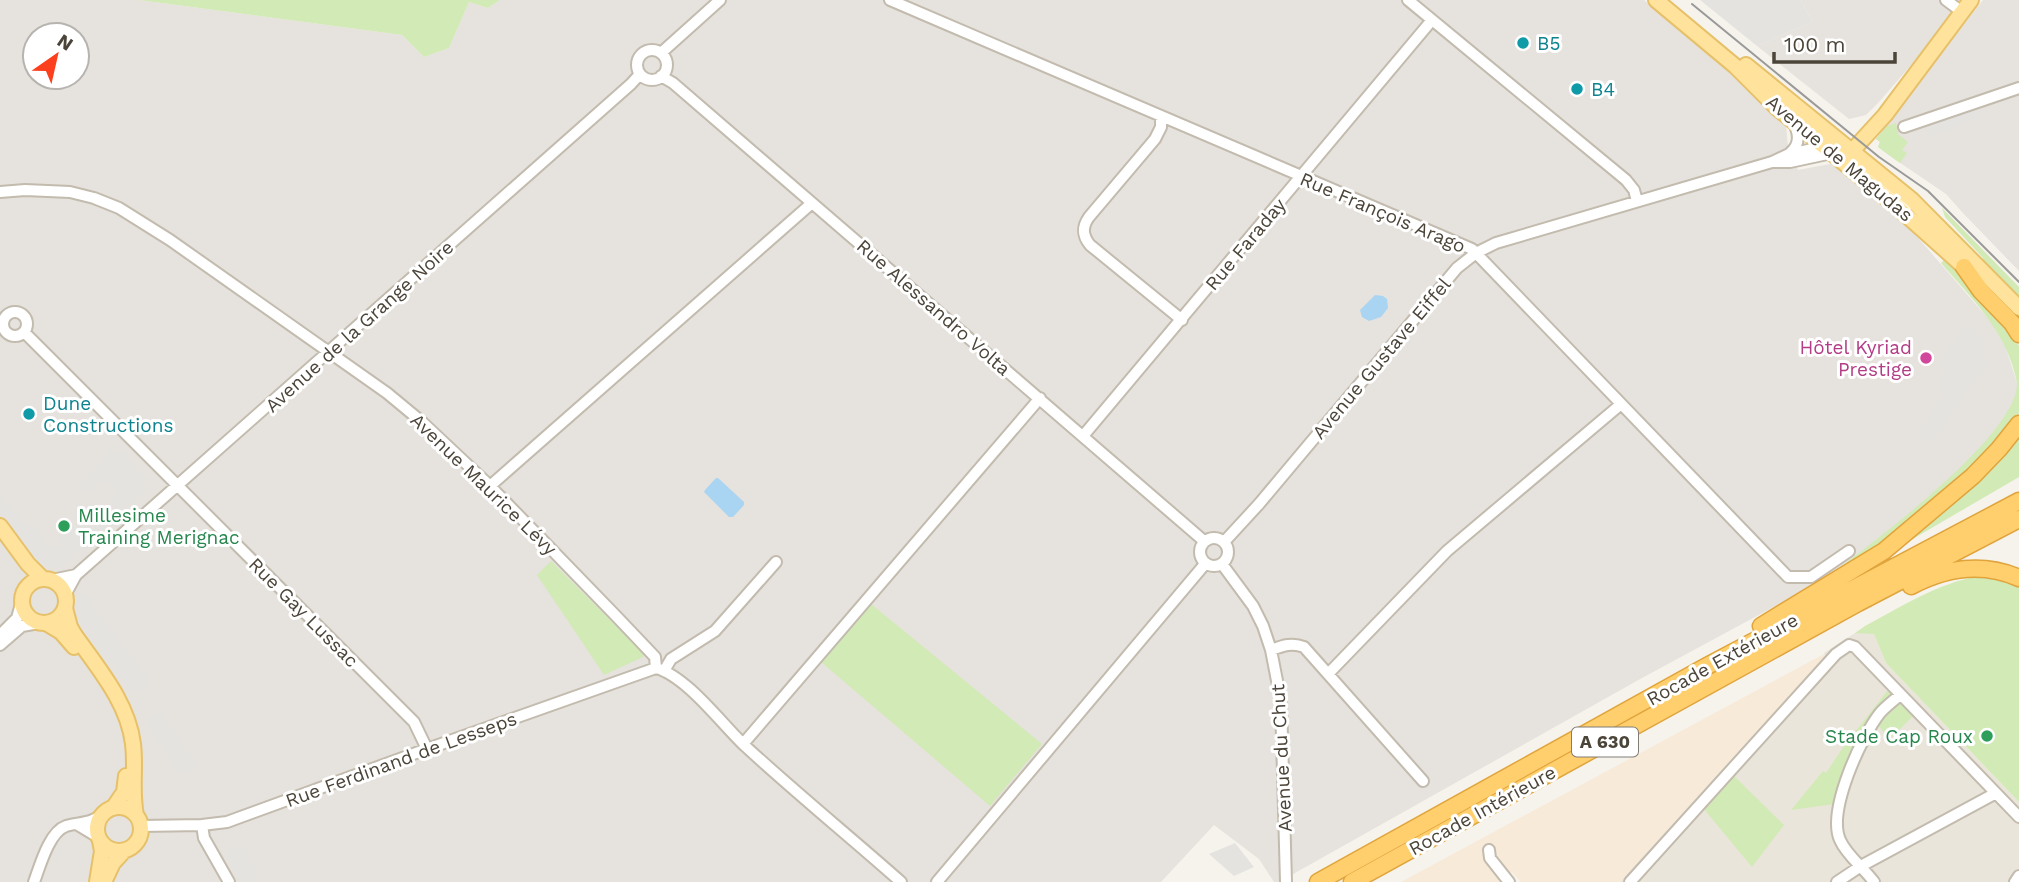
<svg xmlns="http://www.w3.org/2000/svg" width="2019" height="882" viewBox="0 0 2019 882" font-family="'Work Sans',sans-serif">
  <rect width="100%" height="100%" fill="#f6f3ec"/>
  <path fill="#eae5da" d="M1855,633H1874L1886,663L2019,802V882H1620L1825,656L1824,653Z"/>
  <path fill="#f7ead8" d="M1824,654L1825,656L1620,882H1521L1512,872L1499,882H1401Z"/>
  <path fill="#e6e2dd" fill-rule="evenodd" d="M0,0H139L402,35L424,57L449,48L469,2L488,8L500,0H1644L1732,72L1786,125L1788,147L1798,170L1830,164L1838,166L1899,216L1993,324L2006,348L2017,383L2018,398L2002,425L1954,477L1896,526L1820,582L1642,678L1279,882H1274L1259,859L1214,825L1161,882H0ZM35,35H77V77H35Z
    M1801,0H1964L1938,34L1879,102L1866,115L1849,119L1757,46L1812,22Z
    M1983,0H2019V271L1962,212L1946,194L1890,156L1878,147L1880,142L1876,139Z"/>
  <path fill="#d2eab5" d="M139,0H500L488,8L469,2L449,48L424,57L402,35Z
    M1896,123L1898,134L1908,142L1902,150L1907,153L1900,163L1878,147L1880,142L1876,139L1887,126Z
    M1942,208L2019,287V301L1984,265L1983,258L1945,217Z
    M1945,259L2012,332L2019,346V413L2009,429L1992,450L1873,552L1820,582C1861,552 2019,436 2017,383C2008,333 1973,300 1941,263Z
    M2019,434V477L1887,554Z
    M551,561L644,654L643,657L604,675L537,575Z
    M1978,576L1993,577L2019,586V802L1886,663L1874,634L1855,633L1865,626C1902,606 1937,584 1978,576Z
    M871,604L1042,744L990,806L821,662Z
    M1888,690L1893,694C1860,723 1845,763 1835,804L1791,810L1823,771L1826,773L1844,746Z
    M1900,702L1913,716L1889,740L1879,726L1889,712Z
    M1733,775L1784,825L1752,867L1703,808Z"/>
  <path fill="#e5e3e0" d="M1700,0H1801L1812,22L1757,46Z
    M1976,106L1981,118L1929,137L1924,125Z
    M1966,323L1974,328L1972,331L1987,340L1981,353L1990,360L1931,443L1917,434L1943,395L1940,393L1943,389L1936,384L1944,370L1937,365Z
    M111,449L116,454L119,450L142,473L145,489L120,512L108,500L117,492L105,478L88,493L79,484Z
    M1,496L28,527L31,525L52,549L60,542L58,539L92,510L107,527L60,569L37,566L16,532L0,511Z
    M79,594L92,597L94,608L150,681L134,693L78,621L82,618L81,611L76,610Z
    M160,712L182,744L179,747L183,752L186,750L197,767L188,773L181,776L145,722Z
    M1235,843L1254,867L1234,876L1209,854Z
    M242,844L256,871L255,872L258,879L255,882H241L225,851Z"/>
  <path fill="#a9d4f2" d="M1375,295L1383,296L1387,299L1388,308L1381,317L1369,321L1362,317L1360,310Z
    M716,478H718L744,502V505L733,517H729L704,492L705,490Z"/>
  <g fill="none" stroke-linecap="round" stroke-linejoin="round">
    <defs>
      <path id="minor" d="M890,0L1472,249L1788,577H1811L1849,551
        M1408,0L1626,180L1634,190L1637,201
        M1946,0L1962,12
        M637 65a15 15 0 1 1 30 0a15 15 0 1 1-30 0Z
        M661,53L720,0
        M661,76L673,83L1204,541
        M1161,116V127L1155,139L1089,217C1082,227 1082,235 1090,245L1182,320
        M1904,127L2019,88
        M1828,147L1842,152L1908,205
        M1790,153C1801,144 1799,133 1793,121
        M1774,162H1790L1832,153
        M0,192L25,190L70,192L94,198L119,208L170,240L387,393L422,422L490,486L617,617L655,657L656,668
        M3 324a12 12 0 1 1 24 0a12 12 0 1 1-24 0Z
        M24,332L414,722L427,749
        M1083,436L1432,20
        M490,486L812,203
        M1200 552a14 14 0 1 1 28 0a14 14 0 1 1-28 0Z
        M1224,542L1259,504L1457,268L1476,253L1496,243L1772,162L1789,154L1827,146
        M1222,564L1253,606L1263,626L1271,650L1281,701L1286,882
        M52,580L76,575
        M65,595L76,575L631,84L640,74
        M0,635L17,618L22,600
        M0,645L22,626L39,623
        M1271,650C1282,646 1292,642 1304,647L1423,781
        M656,668C686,676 721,723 744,745C795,792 849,836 901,882
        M664,671L671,659L715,631L776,562
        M1328,674L1447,551L1620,405
        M743,744L1040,398
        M78,825L98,837
        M202,825L204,838L229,882
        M141,826L202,825L227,822L427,749L656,668
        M1489,850L1490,858L1509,882
        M34,882C40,866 49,832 66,826C81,822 89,824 102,815
        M937,882L1205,564
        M1630,882L1836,654L1849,645L1855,647L2019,817
        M1837,882L1861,866L1996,793
        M1874,882C1864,868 1847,856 1840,840C1827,811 1861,737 1880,713C1886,706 1893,701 1900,695
        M2015,882L2019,876"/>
      <path id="major" d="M1656,0L1735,66L1776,107L1895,205L1972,274
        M1746,65L1912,200L2019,308
        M1852,151L1885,115L1971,0
        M0,526L28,564L43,579
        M22 601a22 22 0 1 1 44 0a22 22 0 1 1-44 0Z
        M65,608L70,627L74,634C97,667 128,702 133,744C136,768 131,791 136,815
        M46,623L61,632L74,647
        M97 829a22 22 0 1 1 44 0a22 22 0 1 1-44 0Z
        M113,808L124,792L126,776
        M97,882L102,851L100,841
        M104,882L113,863L124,851"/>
      <path id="highway" d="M1964,267L1981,291L2012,323L2019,334
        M1911,586C1945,568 1983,562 2019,578
        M1761,626L1884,551L1973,476L1999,449L2019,424
        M1318,882L1707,666L2019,501
        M1352,882L1858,603L2019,519"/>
    </defs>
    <use href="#minor" stroke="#c2bbae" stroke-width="14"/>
    <use href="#major" stroke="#e6c16a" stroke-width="18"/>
    <use href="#highway" stroke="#e0a43c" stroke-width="19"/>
    <use href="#minor" stroke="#fff" stroke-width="10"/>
    <use href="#major" stroke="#ffe39c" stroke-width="14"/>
    <use href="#highway" stroke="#ffcf6e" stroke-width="16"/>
    <path stroke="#9a9a9a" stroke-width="2" d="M1692,4L1879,157L1928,191L2019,282"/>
  </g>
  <g fill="#0f9aa8" stroke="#fff" stroke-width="2.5">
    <circle cx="1523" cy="43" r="7"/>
    <circle cx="1577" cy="89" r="7"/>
    <circle cx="29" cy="414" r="7"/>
  </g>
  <circle fill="#d1479c" stroke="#fff" stroke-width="2.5" cx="1926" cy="358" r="7"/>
  <g fill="#2e9e5b" stroke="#fff" stroke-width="2.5">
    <circle cx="64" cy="526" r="7"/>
    <circle cx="1987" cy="736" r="7"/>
  </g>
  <g text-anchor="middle" stroke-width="6" stroke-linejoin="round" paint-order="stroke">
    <rect fill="#fff" stroke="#817c74" stroke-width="2" x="1572" y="727.5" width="66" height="29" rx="5"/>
    <g font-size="18" font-weight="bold" fill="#4b4439">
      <text x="1605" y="748">A 630</text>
    </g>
    <g font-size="19" fill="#0d838f" stroke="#fff" text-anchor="start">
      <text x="1537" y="50">B5</text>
      <text x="1591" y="96">B4</text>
      <text x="43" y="410">Dune<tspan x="43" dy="22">Constructions</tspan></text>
    </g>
    <g font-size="19" fill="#4b4439" stroke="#fff">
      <text transform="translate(1840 158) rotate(40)" y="7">Avenue de Magudas</text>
      <text transform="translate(1383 212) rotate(23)" y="7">Rue François Arago</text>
      <text transform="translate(1245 244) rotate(-50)" y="7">Rue Faraday</text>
      <text transform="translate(934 307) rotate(41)" y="7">Rue Alessandro Volta</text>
      <text transform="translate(359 326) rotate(-42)" y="7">Avenue de la Grange Noire</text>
      <text transform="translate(1381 358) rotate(-50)" y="7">Avenue Gustave Eiffel</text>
      <text transform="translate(484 484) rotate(44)" y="7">Avenue Maurice Lévy</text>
      <text transform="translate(304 612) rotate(45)" y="7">Rue Gay Lussac</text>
      <text transform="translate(1722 659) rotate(-29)" y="7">Rocade Extérieure</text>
      <text transform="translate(1281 758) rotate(-93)" y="7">Avenue du Chut</text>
      <text transform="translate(401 759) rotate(-20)" y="7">Rue Ferdinand de Lesseps</text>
      <text transform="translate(1482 810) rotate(-29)" y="7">Rocade Intérieure</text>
    </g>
    <g font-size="19" fill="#b23c85" stroke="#fff" text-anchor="end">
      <text x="1912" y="354">Hôtel Kyriad<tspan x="1912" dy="22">Prestige</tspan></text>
    </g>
    <g font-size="19" fill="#27864d" stroke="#fff" text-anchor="start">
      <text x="78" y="522">Millesime<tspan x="78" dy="22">Training Merignac</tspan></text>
      <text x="1973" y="743" text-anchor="end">Stade Cap Roux</text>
    </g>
  </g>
  <g transform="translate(56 56) rotate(34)"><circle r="33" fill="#ffffff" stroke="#b7b4b0" stroke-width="2"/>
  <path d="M0-5L12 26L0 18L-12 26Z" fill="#fc3f1d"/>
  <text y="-10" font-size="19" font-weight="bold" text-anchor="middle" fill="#4b4439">N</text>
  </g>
  <path d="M1774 52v10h121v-10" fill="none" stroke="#4b4439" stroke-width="3.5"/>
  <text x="1784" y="52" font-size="21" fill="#4b4439" stroke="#ffffff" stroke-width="5" paint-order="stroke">100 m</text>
</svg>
